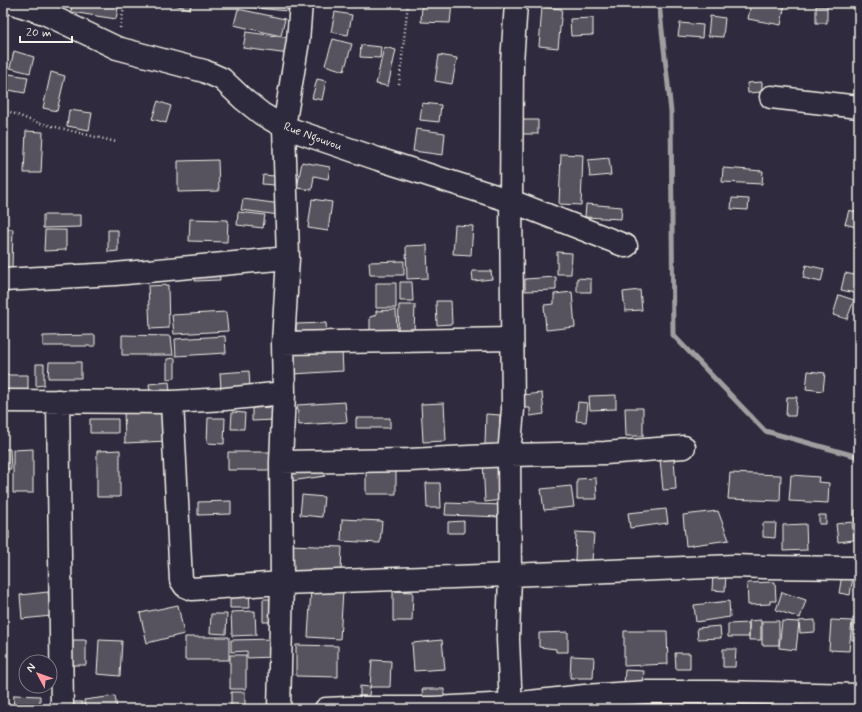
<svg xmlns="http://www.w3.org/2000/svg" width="862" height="712" viewBox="0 0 862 712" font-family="Mynerve,sans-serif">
  <rect width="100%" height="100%" fill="#2f2a3d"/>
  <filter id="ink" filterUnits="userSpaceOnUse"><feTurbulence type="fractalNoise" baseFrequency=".025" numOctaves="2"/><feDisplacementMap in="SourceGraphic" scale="8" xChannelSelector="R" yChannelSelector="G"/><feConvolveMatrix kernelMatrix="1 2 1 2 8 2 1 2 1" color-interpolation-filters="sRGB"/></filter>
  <g filter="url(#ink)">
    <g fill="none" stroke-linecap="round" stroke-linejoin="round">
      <path stroke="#a19ea0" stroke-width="5" d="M659,3L671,112L673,335L765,431L859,457"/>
    </g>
    <path fill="#56525f" stroke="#f4f1e8" d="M72,3H119L116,19L71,12Z
      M176,3H192L190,9L175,5Z
      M236,3H288L287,11L236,6Z
      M422,3L452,4L450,23L421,22Z
      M751,3H785L781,25L748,19Z
      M816,6H827V23H816Z
      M542,7L562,9L558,48L539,46Z
      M238,9L285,19L281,36L234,25Z
      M335,12L352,15L348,35L331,32Z
      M710,16L725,18L723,37L708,36Z
      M593,18V35L571,36L570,19Z
      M680,23L703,25L702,38L678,36Z
      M246,32L291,38L289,54L243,48Z
      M333,39L352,44L344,71L325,65Z
      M361,45L381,47L380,58L360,57Z
      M384,47L396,50L388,86L376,84Z
      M14,51L34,57L30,73L10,68Z
      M439,55L457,58L452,84L435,81Z
      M51,72L65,76L57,111L43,108Z
      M3,73L28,77L25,93L3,89Z
      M317,79L326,81L322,100L312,98Z
      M762,82V92L748,93L747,83Z
      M158,101L171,106L166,123L152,119Z
      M422,103L441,105L439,122L420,120Z
      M69,110L92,113L89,130L67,126Z
      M521,120H538V134H521Z
      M416,129L445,133L443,155L413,151Z
      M26,131L43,132L41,173H24Z
      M561,154L583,155L581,205L559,204Z
      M609,158L611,175L590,177L588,160Z
      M218,160L219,191L178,192V161Z
      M302,162L330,167L328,179L314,176L312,190L297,188Z
      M723,168L763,171L762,184L722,182Z
      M263,175L275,176L274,185L262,184Z
      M732,198L749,199L748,210L731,209Z
      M243,199L281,204L279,215L241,210Z
      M312,199L332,202L328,231L308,228Z
      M586,204L622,207L621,219L585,217Z
      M849,210L859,213V228L845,224Z
      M238,212L265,215L263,228L237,225Z
      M43,215H81V227L43,228Z
      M190,219L228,220L227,242L189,241Z
      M455,225L473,226L471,255L453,254Z
      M3,229H13L12,268H3Z
      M45,230H66V250L44,251Z
      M108,230H118V251L108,252Z
      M427,245L428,278L407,279L406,246Z
      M557,252L572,253L571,274H557Z
      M404,261V275H370L369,262Z
      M806,265L824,269L821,282L803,278Z
      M219,268L220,280L195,281V269Z
      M472,271H491L492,279L473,281Z
      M845,273L859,276V294L841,290Z
      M556,277V290L525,291V279Z
      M577,278L591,279V292H577Z
      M400,282H412L413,301H400Z
      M376,283H396V308H376Z
      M168,285L169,328L150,329L148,286Z
      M640,290L642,310L625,311L623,292Z
      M572,292L575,327L546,330L544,305L554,304V294Z
      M839,295L854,300L847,319L833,315Z
      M436,301H451L452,324L437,325Z
      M399,305H415L414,333L398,332Z
      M396,310L397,330L370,331V317L376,315V311Z
      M226,312L228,331L174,334L172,315Z
      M326,323L327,334L296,335V324Z
      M95,335V346H43V336Z
      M122,335L171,336L173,355H122Z
      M225,336L226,353L176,356L175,339Z
      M342,351L343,371L293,374V354Z
      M175,358V378L167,379V359Z
      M49,362H81V378H48Z
      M36,364H44V385L36,386Z
      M249,371L250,387L221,389L220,373Z
      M808,371L825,373L823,391L806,389Z
      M3,375H28V392L3,391Z
      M169,382L170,392L150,394L149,384Z
      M542,393L544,414L530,416V408H524L522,395Z
      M616,395V409L590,410L589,396Z
      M787,397H797L795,416H786Z
      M345,402L347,422L299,425L297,405Z
      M578,402L588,403L586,422L576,421Z
      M444,403L446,441L423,442L421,404Z
      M274,407L275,420L252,421V408Z
      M167,408L168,441L125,443L124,410Z
      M625,408H643V436H626Z
      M232,412L245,413L244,429H231Z
      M486,414L500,415L499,446L485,445Z
      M208,418H225L224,444L207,443Z
      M356,418H390V428H356Z
      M90,419H118V433H90Z
      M3,449H10L11,469H3Z
      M33,449V493H13V450Z
      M120,450V497H97V451Z
      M228,452H276V470H228Z
      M674,457L676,489L663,490L660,459Z
      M501,460L502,500L485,502L483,461Z
      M324,465L325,476L291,481L290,470Z
      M396,468V494H366V469Z
      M730,473L781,475L780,501L728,499Z
      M791,475L819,477L818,482L829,483L828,503L789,501Z
      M596,478L597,499H577V479Z
      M426,483H440L441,508H427Z
      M571,486L574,507L544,510L541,489Z
      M302,495L324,497L322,517L300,515Z
      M231,501V514L198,515V502Z
      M446,503L504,505L503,517L445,515Z
      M666,509L668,523L630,528L628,513Z
      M855,510H859V524H855Z
      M718,511L729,540L686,546L683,515Z
      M819,515H826V524H819Z
      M342,519L382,521L380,543L341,541Z
      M464,521V533H448V522Z
      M852,522L854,540L838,542L836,524Z
      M763,523H776L775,538L763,537Z
      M806,524L807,550L783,551V525Z
      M3,530H9V539H3Z
      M576,532L594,533L592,561H575Z
      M290,545L342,547L341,572L289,571Z
      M713,574H726L725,591L712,590Z
      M842,575L853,577L850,595L839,593Z
      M775,582L776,601H770V604L748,605L747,583Z
      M311,589L343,591L340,639L308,637Z
      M249,590L250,608H230V591Z
      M393,591L413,592L412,621H393Z
      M48,592L51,616L22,619L20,595Z
      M782,592L806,600L800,618L776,610Z
      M263,599H275V622H263Z
      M729,601L730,617L696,622L694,605Z
      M178,605L184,634L147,643L140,613Z
      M255,611L256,635L232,636L231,612Z
      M211,614H227L226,634L210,633Z
      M853,618L859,619V640H852Z
      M761,620V640H749V621Z
      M815,620V632L800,633L799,621Z
      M831,620L852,621L849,651L829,650Z
      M762,621H779V645H762Z
      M782,621L799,622L796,650L779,648Z
      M749,623V637H728V624Z
      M720,626L721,638L698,639L697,628Z
      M624,631H667L668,664L624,666Z
      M568,632V652H556V649L539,647V633Z
      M185,637H229V660H185Z
      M275,639V657L247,658V651L231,652V640Z
      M73,640H86V665H72Z
      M99,640L122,641L120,676L97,674Z
      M442,640L445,669L414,671L412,643Z
      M296,645L338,646V677L296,676Z
      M723,649H736L735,667H723Z
      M675,653H690V669H676Z
      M230,655H246V689H230Z
      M571,656L594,657L593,678H570Z
      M372,660L391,661L390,687H370Z
      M625,670L644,671L643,685L624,684Z
      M360,686L370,687L369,696H360Z
      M422,689H444V700H423Z
      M231,692H245V706L235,709H231Z
      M14,695L40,696V709H13Z
      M115,696L117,709H85L84,700Z
      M659,698L676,699V709H659Z
      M68,702H82V709H68Z"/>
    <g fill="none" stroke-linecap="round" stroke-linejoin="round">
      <defs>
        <path id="minor" d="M13,3L44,13L117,48L204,71L222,79L243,99L262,114L284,127L378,159L511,201L626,246
          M771,97L859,107
          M3,280L115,274L288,258
          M283,343L512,339
          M3,401L172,402L225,399L284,393
          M58,401L62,709
          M172,402L181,580L185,586L192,589L282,583L510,575L734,566L764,567L852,568
          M281,462L409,460L509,455L605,453L684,447
          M279,709L282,583L281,462L284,393L283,343L288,258L284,127L298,41L301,3
          M326,709L347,708H434L511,704L585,696L647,692H717L859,695
          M511,709L508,639L510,575L509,455L513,409L511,201L512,63L516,3"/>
      </defs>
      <use href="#minor" stroke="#f4f1e8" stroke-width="25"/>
      <path stroke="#f4f1e8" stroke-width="2.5" stroke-dasharray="1 3" stroke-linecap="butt" d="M120,28L125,3
        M399,84L408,3
        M3,109L32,121L116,142"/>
      <use href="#minor" stroke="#2f2a3d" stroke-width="22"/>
    </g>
  </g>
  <g text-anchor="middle" stroke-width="3.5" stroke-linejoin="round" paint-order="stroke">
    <g font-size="12" fill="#f4f1e8" stroke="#2f2a3d">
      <text transform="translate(313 136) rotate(20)" y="4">Rue Ngouvou</text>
    </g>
  </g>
  <rect width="862" height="712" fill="none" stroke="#2f2a3d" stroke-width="16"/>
  <rect x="8" y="8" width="846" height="696" fill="none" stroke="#f4f1e8" stroke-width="1.5" filter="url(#ink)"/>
  <g transform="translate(38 674) rotate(311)"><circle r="19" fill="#2f2a3d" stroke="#7e7a81"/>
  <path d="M0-3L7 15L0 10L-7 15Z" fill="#ff9aa2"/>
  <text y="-6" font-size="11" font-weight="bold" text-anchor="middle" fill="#f4f1e8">N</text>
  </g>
  <path d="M20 36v6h52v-6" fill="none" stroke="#f4f1e8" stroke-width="2"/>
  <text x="26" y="36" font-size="12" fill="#f4f1e8" stroke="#2f2a3d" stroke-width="3" paint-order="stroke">20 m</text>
</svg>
